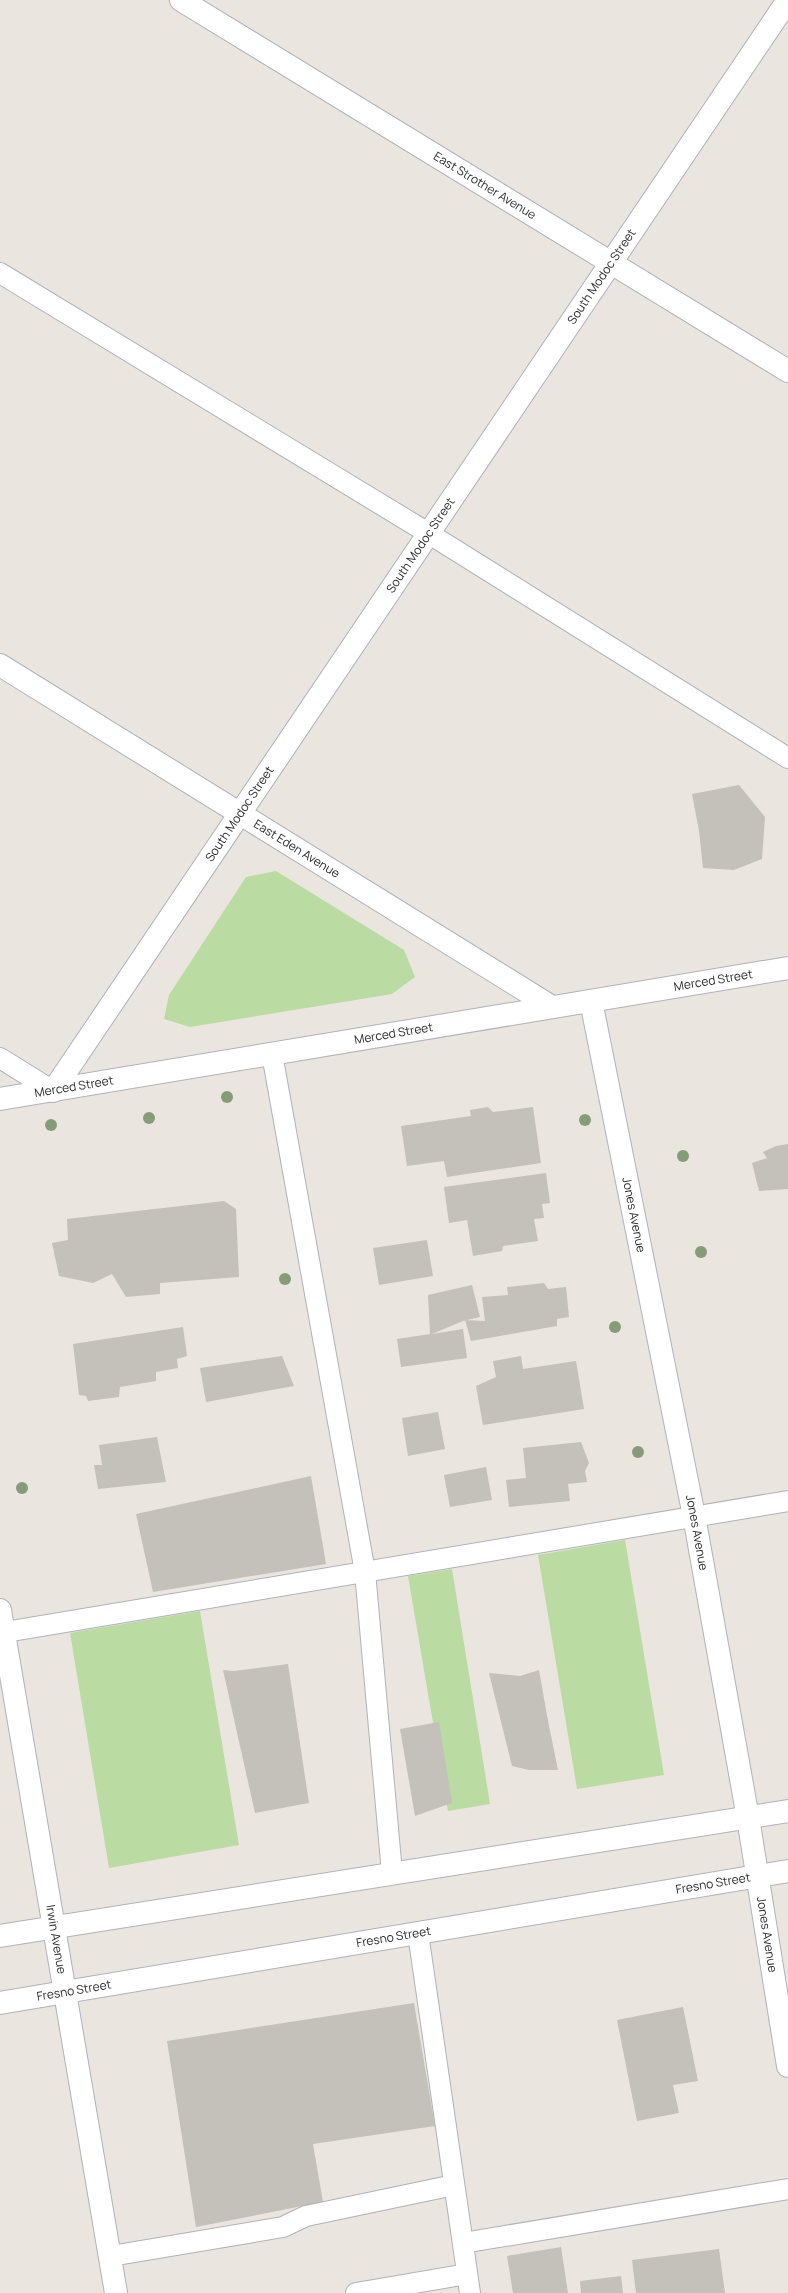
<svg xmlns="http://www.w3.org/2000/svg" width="788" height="2293" viewBox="0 0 788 2293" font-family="Manrope,sans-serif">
  <rect width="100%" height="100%" fill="#ebe5df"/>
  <path fill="#badba2" d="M276,871L404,950L415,977L392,994L190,1027L164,1019L169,995L246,877Z
    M625,1540L664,1775L577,1789L538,1555Z
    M452,1569L490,1804L448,1811L408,1576Z
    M200,1611L239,1845L109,1868L70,1633Z"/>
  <path fill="#c4c0ba" d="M739,785L765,817L762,859L734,870L703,868L699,831L692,794Z
    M488,1107L493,1112L533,1107L541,1163L447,1177L444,1161L407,1166L401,1126L471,1116L470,1110Z
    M788,1144V1189L759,1191L752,1163L767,1158L763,1152L776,1146Z
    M546,1173L550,1203L542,1204L544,1218L534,1219L538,1241L503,1246L502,1251L473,1256L467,1220L449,1223L444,1187Z
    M224,1201L236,1209L239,1277L160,1283V1294L126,1297L112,1274L93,1283L59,1276L52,1243L68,1240L67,1219Z
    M427,1240L433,1276L379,1285L373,1248Z
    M544,1283L548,1289L566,1287L569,1317L557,1319V1326L471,1341L465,1320L485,1321L482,1297L508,1295L507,1287Z
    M472,1285L480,1317L463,1321L432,1334L463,1329L467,1358L401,1367L397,1339L430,1334L428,1295Z
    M183,1327L187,1356L177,1359L178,1368L156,1372V1381L120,1387L119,1397L88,1401L86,1396L79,1395L73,1344Z
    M282,1356L294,1386L206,1402L200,1368Z
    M521,1356L523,1369L576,1361L584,1409L483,1425L476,1386L496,1377L493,1361Z
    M438,1412L445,1449L408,1456L402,1418Z
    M157,1437L166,1482L98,1489L94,1465H102L99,1445Z
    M581,1442L589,1463L585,1471L587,1482L568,1484L570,1501L509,1507L506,1480L526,1478L523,1448Z
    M486,1467L492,1500L450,1507L444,1475Z
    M311,1476L326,1564L153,1592L136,1514Z
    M288,1664L309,1803L255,1813L223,1670L234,1671Z
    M539,1670L548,1721L558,1770H529L512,1766L489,1673L520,1676Z
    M439,1722L452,1803L415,1816L400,1729Z
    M414,2003L435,2126L313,2144L323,2202L196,2227L167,2041Z
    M683,2007L698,2081L673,2085L679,2113L637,2121L617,2020Z
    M561,2247L568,2293H513L507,2256Z
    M719,2249L725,2293H636L632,2260Z
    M621,2276L623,2293H581L580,2281Z"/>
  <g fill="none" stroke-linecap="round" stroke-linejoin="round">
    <defs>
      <path id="lane" d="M0,273L428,533L788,758
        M272,1054L365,1572L392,1873
        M0,1058L53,1091
        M0,1633L788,1501
        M418,1933L470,2293
        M463,2243L788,2189
        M111,2256L283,2227L306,2216L454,2185
        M356,2293L467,2274"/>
      <g id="street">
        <path id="s1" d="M181,0L788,371"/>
        <path id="s2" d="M0,665L552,1007"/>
        <path id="s3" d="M591,1001L694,1516L748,1818L788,2066"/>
        <path id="s4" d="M53,1091L788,0"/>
        <path id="s5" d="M0,1099L788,968"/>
        <path id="s6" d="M0,1610L116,2293"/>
      </g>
      <g id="secondary">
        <path d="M0,1936L788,1811"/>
        <path id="s7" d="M0,2003L788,1871"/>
      </g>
    </defs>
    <use href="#lane" stroke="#afb2ba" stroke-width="22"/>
    <use href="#street" stroke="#afb2ba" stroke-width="24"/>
    <use href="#secondary" stroke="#afb2ba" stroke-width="24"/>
    <use href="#lane" stroke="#fff" stroke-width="20"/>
    <use href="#street" stroke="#fff" stroke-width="22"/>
    <use href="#secondary" stroke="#fff" stroke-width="22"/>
  </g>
  <g fill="#869c78">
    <circle cx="227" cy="1097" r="6"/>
    <circle cx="149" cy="1118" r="6"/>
    <circle cx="585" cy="1120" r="6"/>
    <circle cx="51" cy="1125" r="6"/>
    <circle cx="683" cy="1156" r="6"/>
    <circle cx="701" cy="1252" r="6"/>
    <circle cx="285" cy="1279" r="6"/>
    <circle cx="615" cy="1327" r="6"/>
    <circle cx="638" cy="1452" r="6"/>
    <circle cx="22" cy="1488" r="6"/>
  </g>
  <g text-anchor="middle" stroke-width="3.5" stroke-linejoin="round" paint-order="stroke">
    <g font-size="12" fill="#2b2b2b" stroke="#fff">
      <text dy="4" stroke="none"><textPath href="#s1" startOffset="356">East Strother Avenue</textPath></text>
      <text dy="4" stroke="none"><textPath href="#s4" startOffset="982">South Modoc Street</textPath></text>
      <text dy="4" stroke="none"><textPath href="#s4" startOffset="658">South Modoc Street</textPath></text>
      <text dy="4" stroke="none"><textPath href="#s4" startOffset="334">South Modoc Street</textPath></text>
      <text dy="4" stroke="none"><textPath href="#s2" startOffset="349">East Eden Avenue</textPath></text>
      <text dy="4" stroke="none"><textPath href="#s5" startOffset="723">Merced Street</textPath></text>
      <text dy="4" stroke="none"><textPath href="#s5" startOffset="399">Merced Street</textPath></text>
      <text dy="4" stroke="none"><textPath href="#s5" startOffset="75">Merced Street</textPath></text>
      <text dy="4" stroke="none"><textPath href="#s3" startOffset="218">Jones Avenue</textPath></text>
      <text dy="4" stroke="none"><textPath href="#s3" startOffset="542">Jones Avenue</textPath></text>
      <text dy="4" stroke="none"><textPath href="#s7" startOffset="723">Fresno Street</textPath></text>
      <text dy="4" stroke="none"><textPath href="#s3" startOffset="950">Jones Avenue</textPath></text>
      <text dy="4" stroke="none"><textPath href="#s7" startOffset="399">Fresno Street</textPath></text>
      <text dy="4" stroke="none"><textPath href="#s6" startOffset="334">Irwin Avenue</textPath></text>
      <text dy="4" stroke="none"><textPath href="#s7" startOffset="75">Fresno Street</textPath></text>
    </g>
  </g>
</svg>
